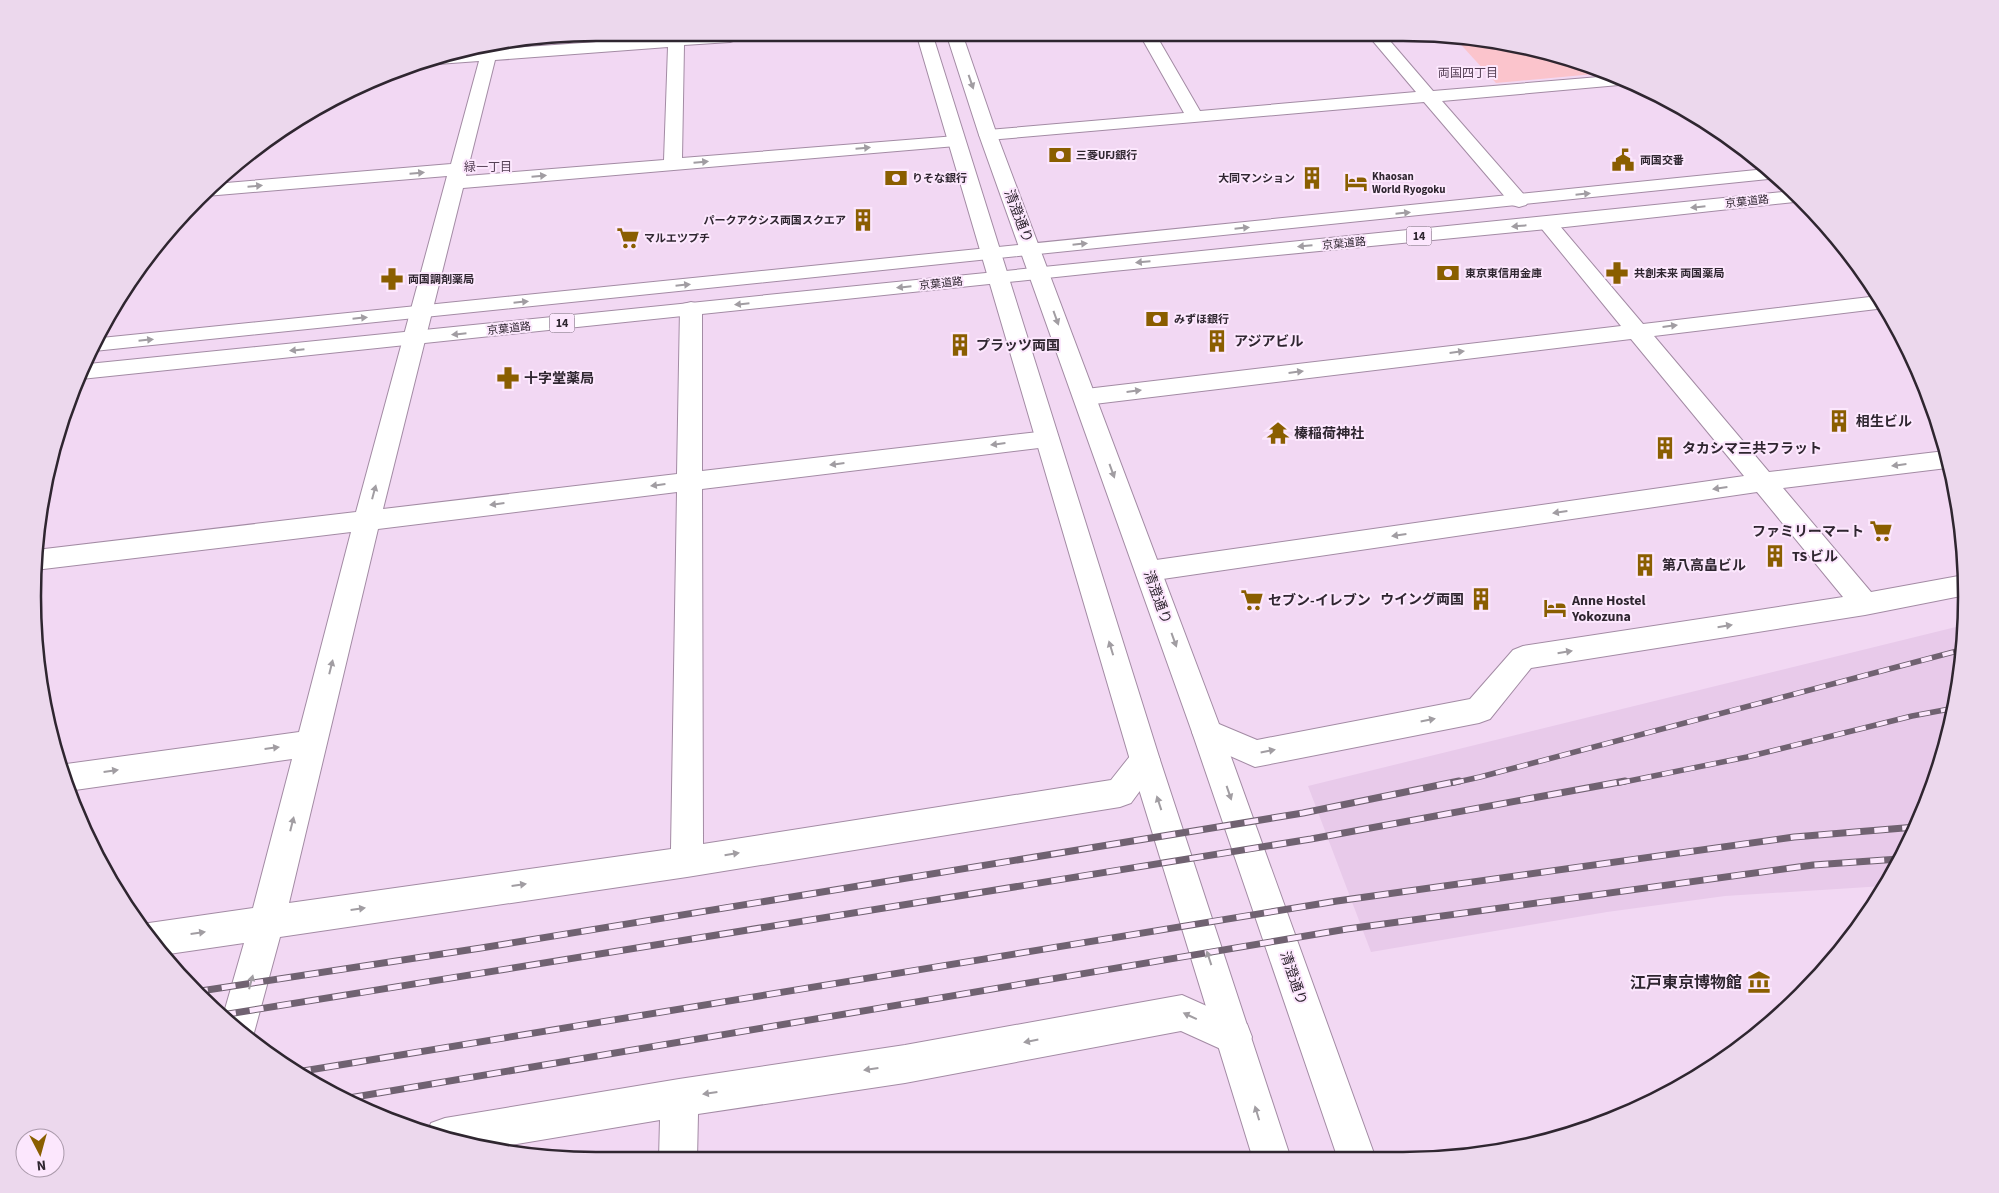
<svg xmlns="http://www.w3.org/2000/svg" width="1999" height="1193" viewBox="0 0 1999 1193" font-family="'Source Sans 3','Noto Sans JP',sans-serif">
  <rect width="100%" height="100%" fill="#f2d8f3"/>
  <path fill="#e8caea" d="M1964,625L1956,707L1923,813L1884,886L1725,896L1607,912L1371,952L1308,786Z"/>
  <path fill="#fbc4cc" d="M1453,36L1584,63L1605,73L1496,83Z"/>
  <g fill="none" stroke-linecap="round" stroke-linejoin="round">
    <defs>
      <path id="minor" d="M1367,34H1384L1433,91L1611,76L1625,83L1619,85L1442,101L1526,197L1529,201L1526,205L1519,207L1512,205L1424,102L988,140L982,139L979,135L982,131L988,130L1184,113L1140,35H1156L1200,111L1416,92Z
        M668,37H738L736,40L730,42L684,45L682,158L956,136L962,137L965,141L962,145L956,146L463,188L383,509L677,474L680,309L683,304L691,302L699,304L702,309V471L1047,431L1056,433L1059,439L1056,445L1047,447L702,489L703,844L1111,780L1134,751L1145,747L1156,751L1160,760L1156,769L1131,803L1120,807L687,877L280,937L252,1040L223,1016L244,943L162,955L141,927L149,923L253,908L292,759L68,791L59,765L299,732L351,532L35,570L36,550L356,512L447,176L206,196L201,195L214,184L451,164L479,61L424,65L417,62L458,53L481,51L482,47L498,43V49ZM668,47L664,160L466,176L495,60ZM677,492L671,849L289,903L378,529Z
        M1547,217L1554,219L1643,324L1878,296L1885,308L1654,336L1769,472L1945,451L1950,467L1947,468L1783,488L1871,592L1964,575L1966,595L1865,615L1531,668L1490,719L1479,723L1255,767L1196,741L1192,732L1196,723L1207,719L1257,740L1470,699L1513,650L1523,646L1843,597L1757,492L1149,581L1139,578L1136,571L1139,564L1149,561L1744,476L1631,339L1086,405L1078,402L1074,397L1078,392L1086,389L1621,326L1537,223L1540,219Z
        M1182,995L1247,1024L1252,1037L1247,1050L1234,1055L1181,1031L905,1083L698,1114L697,1159H659L660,1120L499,1147L427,1133L431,1123L445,1118L679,1079L905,1045Z"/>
      <path id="major" d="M917,36H933L1160,760L1291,1159H1253L1130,760Z
        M947,36H963L997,135L1222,732L1376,1159H1338L1192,732L979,135Z"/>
      <path id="highway" d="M1766,169L1778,178L94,351L101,338Z
        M1793,191L1804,201L1547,229L1113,271L81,379L88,364Z"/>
    </defs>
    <use href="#minor" stroke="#a38ba4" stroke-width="2"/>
    <use href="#major" stroke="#a38ba4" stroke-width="2"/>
    <use href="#highway" stroke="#a38ba4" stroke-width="2"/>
    <use href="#minor" fill="#fff" fill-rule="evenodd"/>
    <use href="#major" fill="#fff" fill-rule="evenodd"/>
    <use href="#highway" fill="#fff" fill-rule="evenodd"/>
    <defs>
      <path id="rail-far1" d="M1453,783L1480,777L1961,650
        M1619,783L1747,757L1912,716L1955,708"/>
      <path id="rail" d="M194,992L481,948L1303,813L1459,781
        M222,1015L1311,839L1625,781
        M297,1072L1337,901L1794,837L1916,827
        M349,1098L1347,929L1813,865L1899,859"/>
    </defs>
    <use href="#rail-far1" stroke="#706271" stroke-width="5.5"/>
    <use href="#rail" stroke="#706271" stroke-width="7"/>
    <use href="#rail-far1" stroke="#fce7fd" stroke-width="4" stroke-dasharray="11" stroke-linecap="butt"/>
    <use href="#rail" stroke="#fce7fd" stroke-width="5" stroke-dasharray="14" stroke-linecap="butt"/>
  </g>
  <defs><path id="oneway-solid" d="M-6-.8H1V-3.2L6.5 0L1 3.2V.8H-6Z" transform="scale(1.25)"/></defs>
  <g fill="#a19da2">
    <use href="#oneway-solid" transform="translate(971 82) rotate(71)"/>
    <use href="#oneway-solid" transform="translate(863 148) rotate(-5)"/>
    <use href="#oneway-solid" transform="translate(701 162) rotate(-5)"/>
    <use href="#oneway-solid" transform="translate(417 173) rotate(-5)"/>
    <use href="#oneway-solid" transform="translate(539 176) rotate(-5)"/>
    <use href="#oneway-solid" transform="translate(255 186) rotate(-5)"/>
    <use href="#oneway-solid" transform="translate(1583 194) rotate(-6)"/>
    <use href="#oneway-solid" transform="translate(1698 207) rotate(174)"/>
    <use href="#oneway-solid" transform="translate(1403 213) rotate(-6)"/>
    <use href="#oneway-solid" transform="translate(1519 226) rotate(175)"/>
    <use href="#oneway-solid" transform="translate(1242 228) rotate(-6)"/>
    <use href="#oneway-solid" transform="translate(1080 244) rotate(-6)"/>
    <use href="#oneway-solid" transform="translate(1305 246) rotate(175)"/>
    <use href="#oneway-solid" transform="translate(1143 262) rotate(175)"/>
    <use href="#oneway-solid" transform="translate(683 285) rotate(-6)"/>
    <use href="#oneway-solid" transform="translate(904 287) rotate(174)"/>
    <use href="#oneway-solid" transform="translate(521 302) rotate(-6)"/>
    <use href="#oneway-solid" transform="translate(742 304) rotate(174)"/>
    <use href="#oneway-solid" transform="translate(360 318) rotate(-6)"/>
    <use href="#oneway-solid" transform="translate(1056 318) rotate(70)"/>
    <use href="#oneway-solid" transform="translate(1670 326) rotate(-7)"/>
    <use href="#oneway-solid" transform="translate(459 334) rotate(174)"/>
    <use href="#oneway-solid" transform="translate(146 340) rotate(-6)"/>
    <use href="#oneway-solid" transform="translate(297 350) rotate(174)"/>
    <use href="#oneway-solid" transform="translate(1457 352) rotate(-7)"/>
    <use href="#oneway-solid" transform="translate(1296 372) rotate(-7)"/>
    <use href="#oneway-solid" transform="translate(1134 391) rotate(-7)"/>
    <use href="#oneway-solid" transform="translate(998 444) rotate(173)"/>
    <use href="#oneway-solid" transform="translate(837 464) rotate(173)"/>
    <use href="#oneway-solid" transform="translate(1899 465) rotate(173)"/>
    <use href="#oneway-solid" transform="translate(1112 471) rotate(70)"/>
    <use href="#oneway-solid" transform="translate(658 485) rotate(173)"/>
    <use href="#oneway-solid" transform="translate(1720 488) rotate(172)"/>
    <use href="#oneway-solid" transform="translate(374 492) rotate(-75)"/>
    <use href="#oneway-solid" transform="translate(497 504) rotate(173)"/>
    <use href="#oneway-solid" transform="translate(1560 512) rotate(172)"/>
    <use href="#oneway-solid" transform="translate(1399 535) rotate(172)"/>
    <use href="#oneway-solid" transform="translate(1725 626) rotate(-9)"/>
    <use href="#oneway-solid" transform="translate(1174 640) rotate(70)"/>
    <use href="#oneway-solid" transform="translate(1111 648) rotate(-107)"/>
    <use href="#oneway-solid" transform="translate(1565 652) rotate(-9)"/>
    <use href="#oneway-solid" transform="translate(331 667) rotate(-76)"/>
    <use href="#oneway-solid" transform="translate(1428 720) rotate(-11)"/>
    <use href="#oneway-solid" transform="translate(272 748) rotate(-7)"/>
    <use href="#oneway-solid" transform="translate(1268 751) rotate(-11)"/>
    <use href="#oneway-solid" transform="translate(111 771) rotate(-8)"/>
    <use href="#oneway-solid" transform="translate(1229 793) rotate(71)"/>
    <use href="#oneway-solid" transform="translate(1159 803) rotate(-108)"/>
    <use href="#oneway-solid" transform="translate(292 824) rotate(-76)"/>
    <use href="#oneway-solid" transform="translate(732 854) rotate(-9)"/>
    <use href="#oneway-solid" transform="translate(519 885) rotate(-8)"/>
    <use href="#oneway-solid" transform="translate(358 909) rotate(-8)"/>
    <use href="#oneway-solid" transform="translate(198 933) rotate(-8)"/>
    <use href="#oneway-solid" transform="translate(1209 958) rotate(-108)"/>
    <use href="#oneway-solid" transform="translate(251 982) rotate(-75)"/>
    <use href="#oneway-solid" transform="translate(1190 1016) rotate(-155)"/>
    <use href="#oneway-solid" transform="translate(1031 1041) rotate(169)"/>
    <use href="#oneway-solid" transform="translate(871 1069) rotate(172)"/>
    <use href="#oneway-solid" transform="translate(710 1093) rotate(172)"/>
    <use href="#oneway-solid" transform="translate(1257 1113) rotate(-107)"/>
  </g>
  <defs>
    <symbol id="bank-bare" viewBox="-9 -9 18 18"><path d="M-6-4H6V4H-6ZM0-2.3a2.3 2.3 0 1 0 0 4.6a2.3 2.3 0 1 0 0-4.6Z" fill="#8a5e00" stroke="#fce7fd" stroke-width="2.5" paint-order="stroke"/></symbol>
    <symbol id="civic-bare" viewBox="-9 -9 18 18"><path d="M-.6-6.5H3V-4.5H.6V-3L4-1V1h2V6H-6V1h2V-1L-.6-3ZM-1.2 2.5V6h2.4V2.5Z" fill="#8a5e00" stroke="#fce7fd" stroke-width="2.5" paint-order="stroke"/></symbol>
    <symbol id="building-bare" viewBox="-9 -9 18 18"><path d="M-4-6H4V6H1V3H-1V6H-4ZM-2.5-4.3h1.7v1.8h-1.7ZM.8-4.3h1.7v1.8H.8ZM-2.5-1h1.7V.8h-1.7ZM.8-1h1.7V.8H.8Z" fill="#8a5e00" stroke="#fce7fd" stroke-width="2.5" paint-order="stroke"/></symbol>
    <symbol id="hotel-bare" viewBox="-9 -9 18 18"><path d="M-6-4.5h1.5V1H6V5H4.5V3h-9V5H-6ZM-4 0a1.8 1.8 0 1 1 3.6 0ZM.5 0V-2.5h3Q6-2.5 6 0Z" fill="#8a5e00" stroke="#fce7fd" stroke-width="2.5" paint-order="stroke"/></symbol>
    <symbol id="supermarket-bare" viewBox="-9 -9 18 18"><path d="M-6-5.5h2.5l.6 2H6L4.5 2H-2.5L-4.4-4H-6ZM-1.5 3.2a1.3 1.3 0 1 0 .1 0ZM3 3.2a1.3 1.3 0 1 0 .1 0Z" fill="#8a5e00" stroke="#fce7fd" stroke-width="2.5" paint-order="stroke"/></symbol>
    <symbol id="pharmacy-bare" viewBox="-9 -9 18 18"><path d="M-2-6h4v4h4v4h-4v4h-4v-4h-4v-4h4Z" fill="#8a5e00" stroke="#fce7fd" stroke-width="2.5" paint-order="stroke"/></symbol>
    <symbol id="temple-bare" viewBox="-9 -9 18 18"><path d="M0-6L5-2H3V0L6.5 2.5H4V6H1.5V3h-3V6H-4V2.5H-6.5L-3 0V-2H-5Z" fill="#8a5e00" stroke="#fce7fd" stroke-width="2.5" paint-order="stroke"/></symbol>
    <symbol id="museum-bare" viewBox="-9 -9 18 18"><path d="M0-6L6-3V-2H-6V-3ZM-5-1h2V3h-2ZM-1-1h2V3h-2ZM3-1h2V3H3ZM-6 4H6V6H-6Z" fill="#8a5e00" stroke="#fce7fd" stroke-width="2.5" paint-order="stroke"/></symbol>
  </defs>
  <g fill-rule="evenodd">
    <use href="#bank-bare" x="1044" y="139" width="32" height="32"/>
    <use href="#civic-bare" x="1607" y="144" width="32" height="32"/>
    <use href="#bank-bare" x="880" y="162" width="32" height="32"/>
    <use href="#building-bare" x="1296" y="162" width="32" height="32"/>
    <use href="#hotel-bare" x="1340" y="166" width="32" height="32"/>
    <use href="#building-bare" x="847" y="204" width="32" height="32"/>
    <use href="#supermarket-bare" x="612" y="222" width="32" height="32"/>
    <use href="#bank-bare" x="1432" y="257" width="32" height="32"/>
    <use href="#pharmacy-bare" x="1601" y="257" width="32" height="32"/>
    <use href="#pharmacy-bare" x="376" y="263" width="32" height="32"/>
    <use href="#bank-bare" x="1141" y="303" width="32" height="32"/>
    <use href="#building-bare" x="1201" y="325" width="32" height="32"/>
    <use href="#building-bare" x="944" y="329" width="32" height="32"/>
    <use href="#pharmacy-bare" x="492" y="362" width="32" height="32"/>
    <use href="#building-bare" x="1823" y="405" width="32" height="32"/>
    <use href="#temple-bare" x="1262" y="417" width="32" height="32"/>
    <use href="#building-bare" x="1649" y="432" width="32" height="32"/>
    <use href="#supermarket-bare" x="1865" y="515" width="32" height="32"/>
    <use href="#building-bare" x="1759" y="540" width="32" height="32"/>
    <use href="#building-bare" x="1629" y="549" width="32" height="32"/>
    <use href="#building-bare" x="1465" y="583" width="32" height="32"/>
    <use href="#supermarket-bare" x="1236" y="584" width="32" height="32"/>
    <use href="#hotel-bare" x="1539" y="592" width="32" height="32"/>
    <use href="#museum-bare" x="1743" y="966" width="32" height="32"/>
  </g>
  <g text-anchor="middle" stroke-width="4" stroke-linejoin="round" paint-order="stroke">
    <g font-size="11" font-weight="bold" fill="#2f2630" stroke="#fce7fd" text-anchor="start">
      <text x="1076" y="159">三菱UFJ銀行</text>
      <text x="1640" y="164">両国交番</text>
      <text x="1372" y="180">Khaosan<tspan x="1372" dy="13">World Ryogoku</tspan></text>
      <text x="912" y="182">りそな銀行</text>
      <text x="1295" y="182" text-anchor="end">大同マンション</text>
      <text x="846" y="224" text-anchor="end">パークアクシス両国スクエア</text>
      <text x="644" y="242">マルエツプチ</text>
      <text x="1465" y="277">東京東信用金庫</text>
      <text x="1634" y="277">共創未来 両国薬局</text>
      <text x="408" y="283">両国調剤薬局</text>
      <text x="1174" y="323">みずほ銀行</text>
    </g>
    <g font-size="11" fill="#2f2630" stroke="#fce7fd">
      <text transform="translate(1747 201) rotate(-6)" y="4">京葉道路</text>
      <text transform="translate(1344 243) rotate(-5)" y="4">京葉道路</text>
      <text transform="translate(941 283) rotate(-6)" y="4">京葉道路</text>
      <text transform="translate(509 328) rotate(-6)" y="4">京葉道路</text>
    </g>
    <g font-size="12" fill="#554056" stroke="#fce7fd">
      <text x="1468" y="77">両国四丁目</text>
      <text x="488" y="171">緑一丁目</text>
    </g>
    <g fill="#fce7fd" stroke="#6c606e" stroke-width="1">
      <rect x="1406.5" y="226.5" width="25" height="19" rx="4"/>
      <rect x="549.5" y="313.5" width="25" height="19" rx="4"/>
    </g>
    <g font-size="12" font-weight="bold" fill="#2f2630">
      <text x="1419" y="240">14</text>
      <text x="562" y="327">14</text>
    </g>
    <g font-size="14" fill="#2f2630" stroke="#fce7fd">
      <text transform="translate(1019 216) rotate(69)" y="5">清澄通り</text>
      <text transform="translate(1158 597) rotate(70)" y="5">清澄通り</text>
      <text transform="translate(1294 978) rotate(71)" y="5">清澄通り</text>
    </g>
    <g font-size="14" font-weight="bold" fill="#2f2630" stroke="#fce7fd" text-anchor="start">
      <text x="1234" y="346">アジアビル</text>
      <text x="976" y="350">プラッツ両国</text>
      <text x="524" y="383">十字堂薬局</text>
      <text x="1856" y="426">相生ビル</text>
      <text x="1294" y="438">榛稲荷神社</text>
      <text x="1682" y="453">タカシマ三共フラット</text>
      <text x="1864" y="536" text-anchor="end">ファミリーマート</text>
      <text x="1792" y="561">TS ビル</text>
      <text x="1662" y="570">第八高畠ビル</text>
      <text x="1464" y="604" text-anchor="end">ウイング両国</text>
      <text x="1268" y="605">セブン-イレブン</text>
      <text x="1572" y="605">Anne Hostel<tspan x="1572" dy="16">Yokozuna</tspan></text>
    </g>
    <g font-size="16" font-weight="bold" fill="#2f2630" stroke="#fce7fd" text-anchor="end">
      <text x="1742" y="988">江戸東京博物館</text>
    </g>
  </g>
  <path d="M0 0H1999V1193H0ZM596 41H1403A555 555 0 0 1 1958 596V597A555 555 0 0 1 1403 1152H596A555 555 0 0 1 41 597V596A555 555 0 0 1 596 41Z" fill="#ecd8ed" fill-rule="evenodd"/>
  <path fill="none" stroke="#2f2630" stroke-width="2.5" d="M596 41H1403A555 555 0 0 1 1958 596V597A555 555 0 0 1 1403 1152H596A555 555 0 0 1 41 597V596A555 555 0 0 1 596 41Z"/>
  <g transform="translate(40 1153) rotate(174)"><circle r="24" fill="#fce7fd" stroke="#aa9aab"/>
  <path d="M0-4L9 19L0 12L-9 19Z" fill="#8a5e00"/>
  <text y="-8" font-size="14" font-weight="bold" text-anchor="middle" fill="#2f2630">N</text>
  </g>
</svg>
